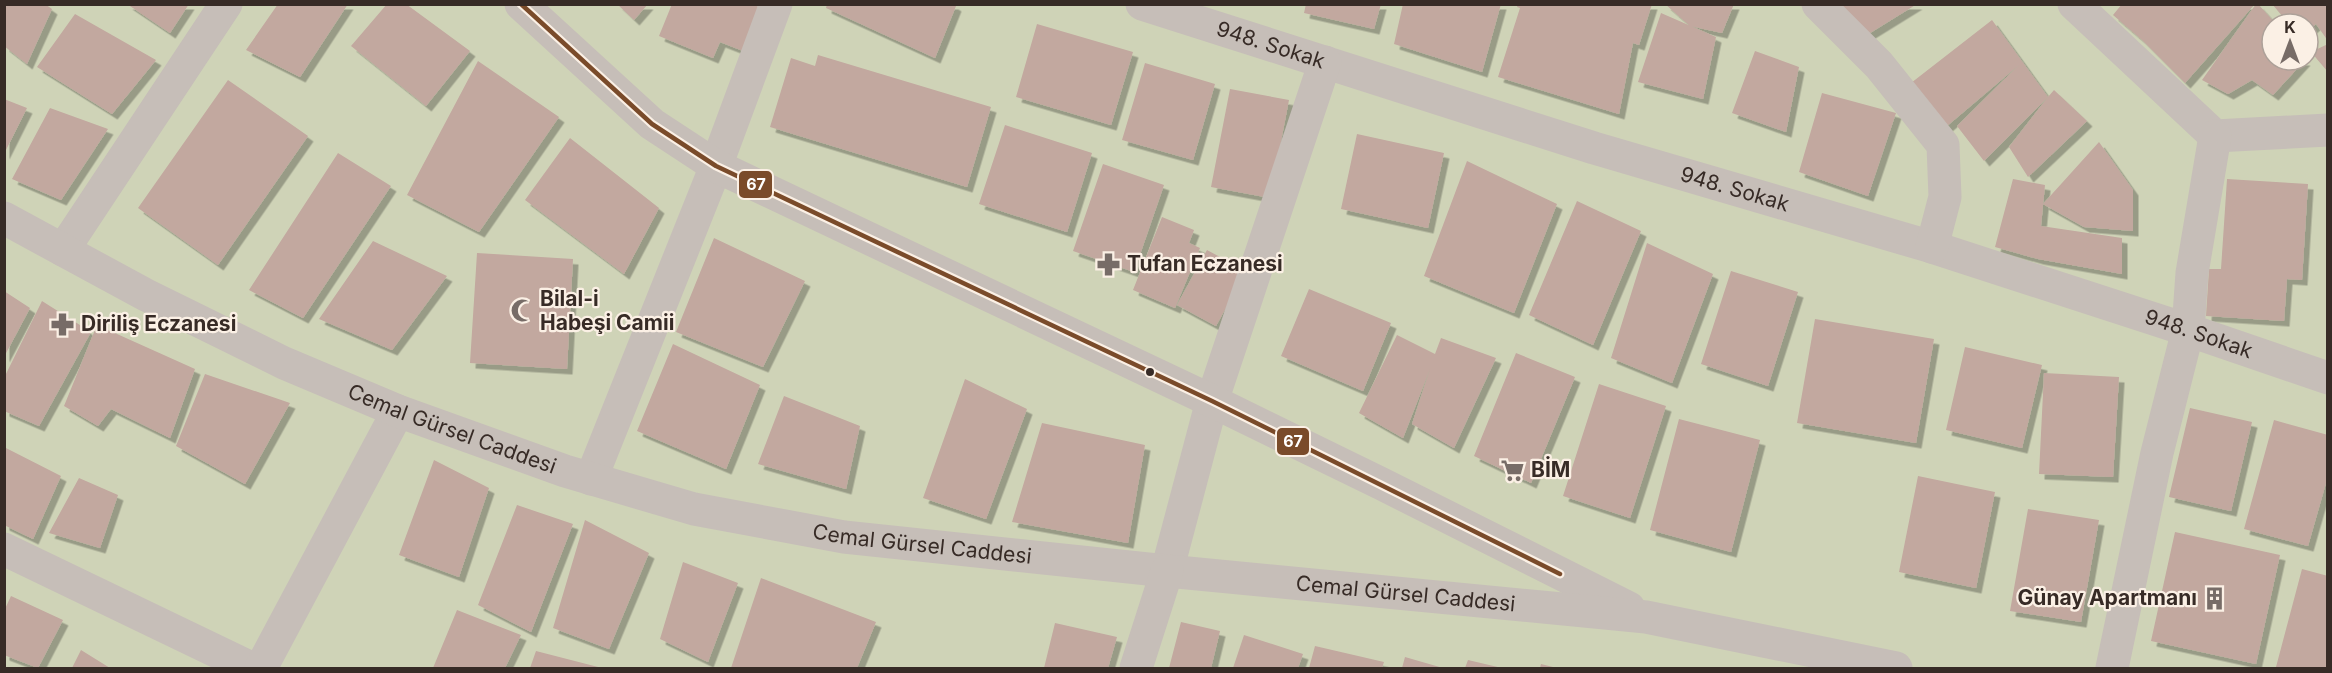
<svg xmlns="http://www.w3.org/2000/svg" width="2332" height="673" viewBox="0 0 2332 673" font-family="Inter,sans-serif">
  <defs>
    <filter id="shadow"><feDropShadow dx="5.5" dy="5.5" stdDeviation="0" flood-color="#0004"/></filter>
  </defs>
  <rect width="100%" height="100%" fill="#ede6df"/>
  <path fill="#cfd3b7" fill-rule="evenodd" d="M4,5H2327V668H5ZM2272,24H2308V60H2272Z"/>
  <path fill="#c2a89f" filter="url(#shadow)" d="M4,4H45L52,9L27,64L4,46Z
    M127,4H189L170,33Z
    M278,4H348L300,77L246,50Z
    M387,4H406L470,51L426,106L351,46Z
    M617,4H648L634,20Z
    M672,4H752L761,8L743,51L720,42L713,58L659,36Z
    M827,4H953L956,6L935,58L826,8Z
    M1306,4H1381L1374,29L1304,13Z
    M1403,4H1501L1482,72L1394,44Z
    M1518,4H1652L1639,45L1633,43L1619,114L1498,77L1520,8L1517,7Z
    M1665,4H1734L1722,33L1690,26Z
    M1839,4H1917L1862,38Z
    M2122,4H2255L2185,83L2141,39L2113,15Z
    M2256,4H2258L2276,24H2272V60H2305L2273,95L2252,80L2228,94L2202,80Z
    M2272,4H2328V41L2316,24L2308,31V24H2289Z
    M1661,13L1716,37L1703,99L1638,82Z
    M75,14L156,60L112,114L37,67Z
    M1992,20L2048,97L2054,90L2087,121L2028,177L2009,147L2048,97L1984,161L1957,126L2019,65L1947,126L1911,83Z
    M1037,24L1133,52L1111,125L1016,97Z
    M2328,44V72L2311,52Z
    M1755,51L1799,67L1786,132L1732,113Z
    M818,55L991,107L967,187L770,127L791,58L815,66Z
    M478,61L559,117L479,232L407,195Z
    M1145,63L1215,84L1193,160L1122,140Z
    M228,80L308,136L218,265L138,208Z
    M1230,89L1289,100L1270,198L1211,187Z
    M1822,93L1896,113L1868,196L1799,172Z
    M4,99L27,108L4,154Z
    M50,108L108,129L61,200L12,179Z
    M1005,125L1092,153L1067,232L979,204Z
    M1357,134L1444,153L1428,228L1341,209Z
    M570,138L659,208L624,274L525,200Z
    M2099,142L2133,190V231L2084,227L2043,204Z
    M338,153L391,186L303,318L249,290Z
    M1467,161L1557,204L1514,313L1424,276Z
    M1103,164L1164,185L1134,272L1073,251Z
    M2013,179L2045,185L2041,226L2122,238V274L2038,259L1995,247Z
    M2227,179L2308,184L2302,280L2287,279L2284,321L2206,316L2209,269H2221Z
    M1577,201L1641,231L1593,345L1529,315Z
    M1162,217L1194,230L1189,243L1200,248L1175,308L1133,290Z
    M714,238L805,281L763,367L676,332Z
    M373,241L447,276L392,350L319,319Z
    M1647,243L1713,274L1672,383L1611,358Z
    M1207,250L1246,271L1216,326L1177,305Z
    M477,253L573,259L567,369L470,363Z
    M1731,271L1798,292L1768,386L1701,364Z
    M1309,289L1391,323L1363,391L1281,356Z
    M4,291L30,308L4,357Z
    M42,301L91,332L39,426L4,411V378Z
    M1815,319L1934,339L1916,443L1797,423Z
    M97,325L195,369L170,438L111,409L98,426L64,406Z
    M1397,335L1435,354L1441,338L1496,358L1454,448L1412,424L1430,369L1403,438L1359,413Z
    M673,344L760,385L726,469L637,431Z
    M1965,347L2042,365L2022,448L1946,430Z
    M1516,353L1575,377L1531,483L1474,456Z
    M2044,373L2119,377L2113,477L2039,474Z
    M205,374L290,403L245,484L176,446Z
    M965,379L1027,409L986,519L923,498Z
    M1599,384L1666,406L1630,518L1563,496Z
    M784,396L860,426L846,489L758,464Z
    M2190,408L2252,422L2231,511L2169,497Z
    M1679,419L1760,440L1731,552L1650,530Z
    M2274,420L2328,435V476L2308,546L2244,529Z
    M1042,423L1145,445L1128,543L1012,522Z
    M4,447L61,476L33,539L4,525Z
    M434,460L489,488L459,577L399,555Z
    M1918,476L1995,492L1976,588L1899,572Z
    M79,478L118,495L100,548L49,533Z
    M517,505L573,524L531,632L478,605Z
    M2028,509L2099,520L2081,622L2010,611Z
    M585,520L649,553L609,649L553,628Z
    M2175,532L2280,555L2256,664L2151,641Z
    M683,562L738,583L708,662L660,639Z
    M2302,569L2328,576V668L2276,667Z
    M761,578L876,622L857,668H731Z
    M11,596L63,620L38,668L4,655V611Z
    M457,610L521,635L505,668H433Z
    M1181,622L1220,631L1211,668H1169Z
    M1055,623L1117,637L1108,668H1044Z
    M1244,635L1303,654L1298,668H1233Z
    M1315,646L1384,662L1382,668H1309Z
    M81,650L110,668H72Z
    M536,651L602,668H530Z
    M1405,657L1443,668H1402Z
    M1468,660L1502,668H1465Z
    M1541,664L1557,668H1540Z"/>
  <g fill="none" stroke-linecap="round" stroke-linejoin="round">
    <g stroke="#c6beb8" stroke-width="33">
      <path id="s1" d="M1142,4L1594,148L1932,247L2188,330L2328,378"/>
      <path d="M1818,4L1879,65L1943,145L1945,197L1932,247"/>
      <path d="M2074,4L2215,136L2328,130"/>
      <path d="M63,250L226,4"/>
      <path d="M591,479L716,166L776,4"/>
      <path d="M4,549L251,668"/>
      <path d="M1167,571L1212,401L1325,62"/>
      <path d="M261,668L398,411"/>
      <path d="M2112,668L2157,453L2188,330L2192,273L2215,136"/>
    </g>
    <g stroke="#c6beb8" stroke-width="33">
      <path d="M521,4L652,124L716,166L1212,401L1382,484L1629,608"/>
      <path id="s2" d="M4,218L146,295L284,363L398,411L565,471L694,509L844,537L1167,571L1646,617L1896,668"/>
      <path d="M1136,668L1167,571"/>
    </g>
    <defs>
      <path id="bus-1" d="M521,4L652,124L716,166L1212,401L1560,574"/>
    </defs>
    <use href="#bus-1" stroke="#fbf0e5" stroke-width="9"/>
    <use href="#bus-1" stroke="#7a4b2a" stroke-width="4.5"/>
  </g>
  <defs>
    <symbol id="pharmacy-bare" viewBox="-9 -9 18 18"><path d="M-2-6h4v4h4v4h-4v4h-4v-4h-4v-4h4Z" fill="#776c67" stroke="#fbf0e5" stroke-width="2.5" paint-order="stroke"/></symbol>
    <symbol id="mosque-bare" viewBox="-9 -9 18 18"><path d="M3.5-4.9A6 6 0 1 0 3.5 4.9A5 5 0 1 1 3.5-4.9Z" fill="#776c67" stroke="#fbf0e5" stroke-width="2.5" paint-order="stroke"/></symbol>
    <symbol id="supermarket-bare" viewBox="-9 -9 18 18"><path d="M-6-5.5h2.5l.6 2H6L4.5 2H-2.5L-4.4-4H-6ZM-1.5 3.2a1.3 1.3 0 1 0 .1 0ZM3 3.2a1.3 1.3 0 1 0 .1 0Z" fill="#776c67" stroke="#fbf0e5" stroke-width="2.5" paint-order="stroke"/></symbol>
    <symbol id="building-bare" viewBox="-9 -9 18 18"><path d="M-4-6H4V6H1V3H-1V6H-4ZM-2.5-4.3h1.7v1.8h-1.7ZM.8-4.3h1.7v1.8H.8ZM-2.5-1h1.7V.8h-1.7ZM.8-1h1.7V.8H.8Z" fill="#776c67" stroke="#fbf0e5" stroke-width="2.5" paint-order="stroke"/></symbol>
  </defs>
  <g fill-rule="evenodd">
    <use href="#pharmacy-bare" x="1092" y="248" width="33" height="33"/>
    <use href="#mosque-bare" x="506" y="294" width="33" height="33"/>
    <use href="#pharmacy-bare" x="46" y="308" width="33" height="33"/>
    <use href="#supermarket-bare" x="1496" y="454" width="33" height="33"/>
    <use href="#building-bare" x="2198" y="582" width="33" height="33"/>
  </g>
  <circle fill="#372b26" stroke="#fbf0e5" stroke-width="2" cx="1150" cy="372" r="5"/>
  <g text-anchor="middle" stroke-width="4.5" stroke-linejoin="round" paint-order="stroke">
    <g font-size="21" fill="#372b26" stroke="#fbf0e5">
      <text dy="7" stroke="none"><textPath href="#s1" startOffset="135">948. Sokak</textPath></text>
      <text dy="7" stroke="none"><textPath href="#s1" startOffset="621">948. Sokak</textPath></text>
      <text dy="7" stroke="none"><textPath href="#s1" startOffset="1107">948. Sokak</textPath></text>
      <text dy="7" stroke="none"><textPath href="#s2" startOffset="496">Cemal Gürsel Caddesi</textPath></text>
      <text dy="7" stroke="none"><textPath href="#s2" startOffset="982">Cemal Gürsel Caddesi</textPath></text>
      <text dy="7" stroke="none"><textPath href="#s2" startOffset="1468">Cemal Gürsel Caddesi</textPath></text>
    </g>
    <g font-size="21" font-weight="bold" fill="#372b26" stroke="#fbf0e5" text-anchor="start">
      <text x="1127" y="271">Tufan Eczanesi</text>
      <text x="540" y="306">Bilal-i<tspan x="540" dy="24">Habeşi Camii</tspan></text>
      <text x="81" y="331">Diriliş Eczanesi</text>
      <text x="1531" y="477">BİM</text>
      <text x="2197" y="605" text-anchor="end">Günay Apartmanı</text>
    </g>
  </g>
  <g stroke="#fbf0e5" stroke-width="2">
    <rect x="738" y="170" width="35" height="29" rx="6" fill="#7a4b2a"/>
    <rect x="1276" y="427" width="34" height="29" rx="6" fill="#7a4b2a"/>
  </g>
  <g font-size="16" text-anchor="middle" font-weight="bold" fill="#fff">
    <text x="756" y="190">67</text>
    <text x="1293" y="447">67</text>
  </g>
  <rect width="2332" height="673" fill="none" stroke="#372b26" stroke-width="12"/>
  <g transform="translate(2290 42)"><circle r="28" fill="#fbf0e5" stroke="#ada199" stroke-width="1.5"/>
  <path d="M0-4.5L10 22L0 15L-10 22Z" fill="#776c67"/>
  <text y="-9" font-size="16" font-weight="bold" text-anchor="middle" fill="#372b26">K</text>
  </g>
</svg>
